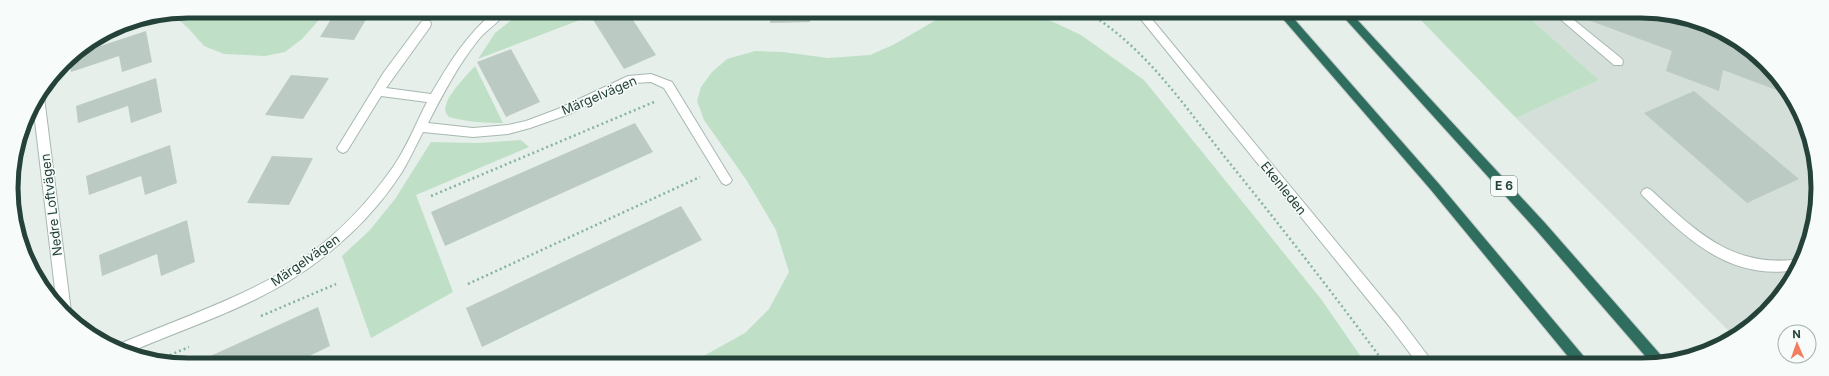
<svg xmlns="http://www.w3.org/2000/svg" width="1829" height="376" viewBox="0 0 1829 376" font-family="Inter,sans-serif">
  <rect width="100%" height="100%" fill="#e6efea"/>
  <path fill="#d4dfd9" d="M1523,12H1664L1729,35L1781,80L1812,142L1817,211L1800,266L1766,313L1734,336L1516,118L1599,80Z"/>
  <path fill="#bfe0c7" d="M188,11H327L302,39L285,52L265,56L224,54L204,46L188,28L172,14Z
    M523,11H603L478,59L495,33Z
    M950,12H1032L1081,35L1144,80L1321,299L1366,364H689L745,333L769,309L789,272L776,230L747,181L704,120L697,101L701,87L712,72L727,59L755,51L783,52L828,58L870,55L893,45Z
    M1413,12H1523L1599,80L1516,118Z
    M475,66L503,123H504C484,123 467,122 449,117C446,114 444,110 446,105C449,93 466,76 475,66Z
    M521,140L529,147L416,195L453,292L371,338L342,256L370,230L395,199L431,142L478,143Z"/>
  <path fill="#bbcac3" d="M336,11H371L354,40L320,37Z
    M607,11H627L656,55L624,69L592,18Z
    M762,12H810V22L770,23L771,14H761Z
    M1582,12H1664L1729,35L1781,80L1779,91L1723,70L1719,91L1666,71L1672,51L1580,17Z
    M146,31L152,62L122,72L119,56L71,72L69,58L76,54Z
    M511,49L540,102L506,117L477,62Z
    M291,75L329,78L303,119L265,115Z
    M156,78L162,112L131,123L128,106L78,123L76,106Z
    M1694,91L1799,179L1747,203L1644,113Z
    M635,123L653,152L445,246L431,212Z
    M170,145L177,183L145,195L141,176L89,195L86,176Z
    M272,156L313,158L289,205L247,203Z
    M681,206L702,240L482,347L466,308Z
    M187,220L195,262L161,276L157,254L102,276L99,255Z
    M318,307L330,346L293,364H193Z"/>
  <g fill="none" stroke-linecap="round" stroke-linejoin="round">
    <defs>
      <path id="minor" d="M495,11H507C500,22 487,29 479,39C458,65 443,94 428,123L473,128L508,125L526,121L558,109L628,76L651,74L672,82L730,177L732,180L730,183L726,185L722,183L664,88L651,82L634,83L567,115L530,128L508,134L473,137L423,132C416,145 410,159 402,172C374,216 333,254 289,281C240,311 183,329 130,352L116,347L117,345C171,322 228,303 279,274C324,248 363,210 393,167C407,147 416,123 427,102L381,96L347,151L343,153L339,151L337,148L339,145L384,72L422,21H430L431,24L430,27L386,88L431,94C449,63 467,34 495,11Z
        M1135,12H1146L1400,319L1431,360L1433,364H1418L1390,327Z
        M1552,12H1564L1622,59L1623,62L1622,65H1614Z
        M41,94L44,97L71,312L69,316L57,306L33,104Z
        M1647,188L1651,190C1697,232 1733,269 1801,259L1800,266L1797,270C1729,281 1687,239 1643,196L1641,193L1643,190Z"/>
      <path id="highway" d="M1277,12H1288L1439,184L1591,365H1575L1431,190Z
        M1339,12H1350L1545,223L1666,361L1653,365L1537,231Z"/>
    </defs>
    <use href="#minor" stroke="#a8b8b1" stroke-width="2"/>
    <use href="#highway" stroke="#c2cac8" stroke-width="2"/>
    <path stroke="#86b3a3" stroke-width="2.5" stroke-dasharray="2 3" stroke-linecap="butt" d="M1087,12C1145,47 1183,104 1224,156C1279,224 1333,293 1385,364
      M431,196L654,102
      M468,284L700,177
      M261,316L336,284
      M156,361L189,347"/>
    <use href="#minor" fill="#fff" fill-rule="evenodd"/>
    <use href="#highway" fill="#2f6e5f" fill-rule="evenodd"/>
  </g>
  <g text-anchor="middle" stroke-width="3" stroke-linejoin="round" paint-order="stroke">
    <rect fill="#f7fbf9" stroke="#637a73" stroke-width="1" x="1491" y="176" width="26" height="20" rx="3"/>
    <g font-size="12" font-weight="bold" fill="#244239">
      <text x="1504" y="190">E 6</text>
    </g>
    <g font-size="13" fill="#244239" stroke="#f7fbf9">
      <text transform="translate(599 95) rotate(-23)" y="5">Märgelvägen</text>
      <text transform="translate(1284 188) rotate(51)" y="5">Ekenleden</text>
      <text transform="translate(51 205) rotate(-97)" y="5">Nedre Loftvägen</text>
      <text transform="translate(305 260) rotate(-35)" y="5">Märgelvägen</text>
    </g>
  </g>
  <path d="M0 0H1829V376H0ZM188 18H1641A170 170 0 0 1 1811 188V188A170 170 0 0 1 1641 358H188A170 170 0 0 1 18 188V188A170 170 0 0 1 188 18Z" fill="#f7fbf9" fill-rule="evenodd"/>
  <path fill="none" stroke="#244239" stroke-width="5" d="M188 18H1641A170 170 0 0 1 1811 188V188A170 170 0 0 1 1641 358H188A170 170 0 0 1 18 188V188A170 170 0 0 1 188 18Z"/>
  <g transform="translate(1797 344) rotate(358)"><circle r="19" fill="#f7fbf9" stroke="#a3b1ac"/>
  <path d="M0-3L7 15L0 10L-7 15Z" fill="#f37e5f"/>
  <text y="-6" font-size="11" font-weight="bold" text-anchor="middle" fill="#244239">N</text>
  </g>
</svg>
